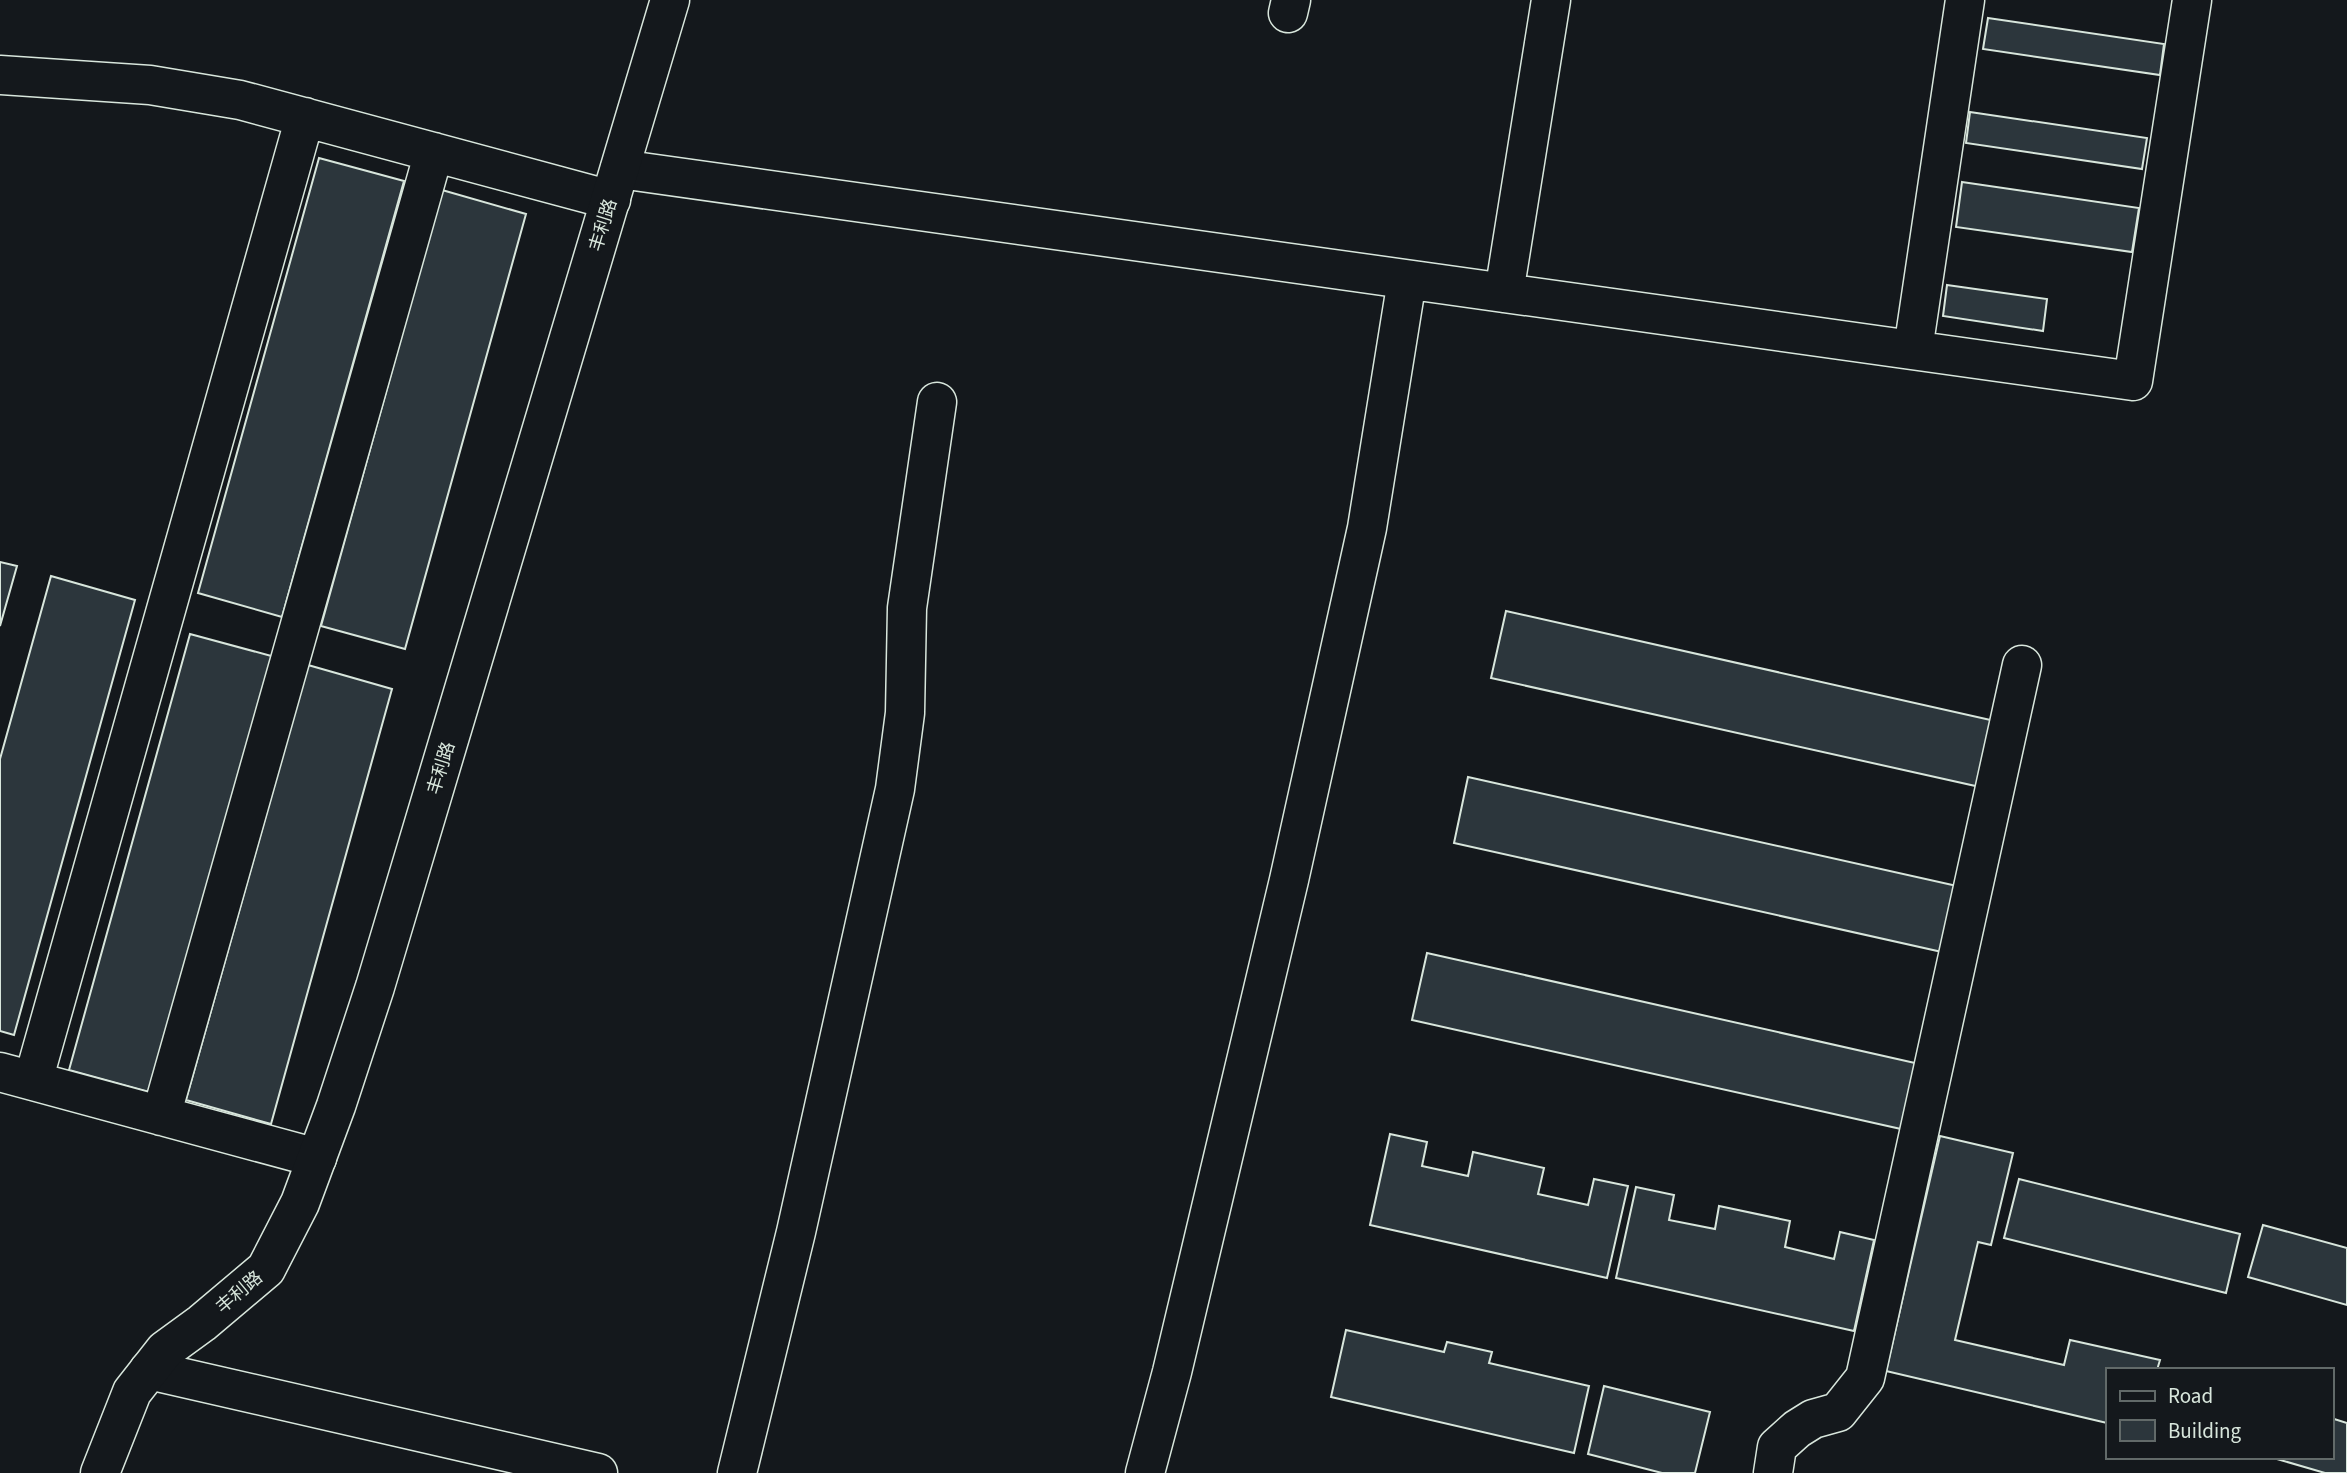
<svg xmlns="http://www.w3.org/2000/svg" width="2347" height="1473" viewBox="0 0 2347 1473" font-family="'Source Sans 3','Noto Sans SC',sans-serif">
  <rect width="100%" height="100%" fill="#14181c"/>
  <path fill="#2c363c" stroke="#d8e6dc" stroke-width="2" d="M1988,18L2164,44L2160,75L1983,49Z
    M1970,112L2147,138L2142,169L1966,143Z
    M319,158L404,181L282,617L198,593Z
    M1962,182L2139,208L2132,252L1956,227Z
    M442,190L526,214L405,649L321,626Z
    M1947,285L2047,299L2043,331L1943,316Z
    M0,562L17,566L0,626Z
    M51,576L135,600L14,1035L0,1031V759Z
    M1506,611L1995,721L1980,787L1491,678Z
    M190,634L275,657L153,1093L69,1070Z
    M308,665L392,689L271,1124L186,1100Z
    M1468,777L1957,886L1942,952L1454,843Z
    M1427,953L1915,1063L1901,1129L1412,1020Z
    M1390,1134L1427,1142L1422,1166L1468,1176L1473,1152L1544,1168L1538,1194L1588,1205L1594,1179L1628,1186L1607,1278L1370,1225Z
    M1940,1136L2013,1153L1991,1245L1978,1242L1955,1340L2064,1365L2070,1340L2160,1360L2157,1370H2107V1423L1886,1371Z
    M2019,1179L2240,1234L2226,1293L2004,1238Z
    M1636,1187L1674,1195L1669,1220L1715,1229L1719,1206L1790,1221L1785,1247L1834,1259L1840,1232L1874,1240L1854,1331L1616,1278Z
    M2263,1225L2347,1248V1305L2248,1277Z
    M1346,1330L1444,1352L1447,1342L1492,1352L1489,1363L1589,1386L1574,1453L1331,1397Z
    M1604,1386L1710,1412L1695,1473H1662L1588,1454Z
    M2331,1418L2347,1423V1473H2325L2270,1457H2331Z"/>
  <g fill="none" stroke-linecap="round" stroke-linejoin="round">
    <defs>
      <path id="minor" d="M1288,13L1291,0
        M0,75L150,85L240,100L611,200
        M620,169L2133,381L2192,0
        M1504,293L1551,0
        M1913,350L1965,0
        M0,1072L317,1158
        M33,1081L305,117
        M161,1116L434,152
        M149,1370L598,1473
        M737,1473L796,1232L895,789L905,713L907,608L937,402
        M1145,1473L1172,1372L1289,880L1367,528L1407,280
        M1773,1473L1777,1447L1797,1429L1813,1419L1838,1412L1865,1378L2022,665"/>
      <path id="major" d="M100,1473L132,1392L165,1350L202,1323L266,1269L300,1203L336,1106L375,987L670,0"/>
    </defs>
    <use href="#minor" stroke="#d8e6dc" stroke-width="41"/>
    <use href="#major" stroke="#d8e6dc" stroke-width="41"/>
    <use href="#minor" stroke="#14181c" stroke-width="38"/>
    <use href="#major" stroke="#14181c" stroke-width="38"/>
  </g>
  <g text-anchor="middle" stroke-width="5" stroke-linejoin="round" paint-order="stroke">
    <g font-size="18" fill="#d8e6dc" stroke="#14181c">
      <text transform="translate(603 225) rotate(-73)" y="6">丰利路</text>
      <text transform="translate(441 768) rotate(-73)" y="6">丰利路</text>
      <text transform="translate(239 1292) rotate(-40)" y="6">丰利路</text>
    </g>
  </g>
  <rect x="2106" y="1368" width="228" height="91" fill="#14181c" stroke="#626a69" stroke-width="2"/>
  <rect x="2120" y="1391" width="35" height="10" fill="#14181c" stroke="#626a69" stroke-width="2"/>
  <text x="2168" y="1403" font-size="21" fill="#d8e6dc">Road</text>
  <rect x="2120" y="1420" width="35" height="21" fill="#2c363c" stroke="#626a69" stroke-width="2"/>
  <text x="2168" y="1438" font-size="21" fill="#d8e6dc">Building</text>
</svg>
